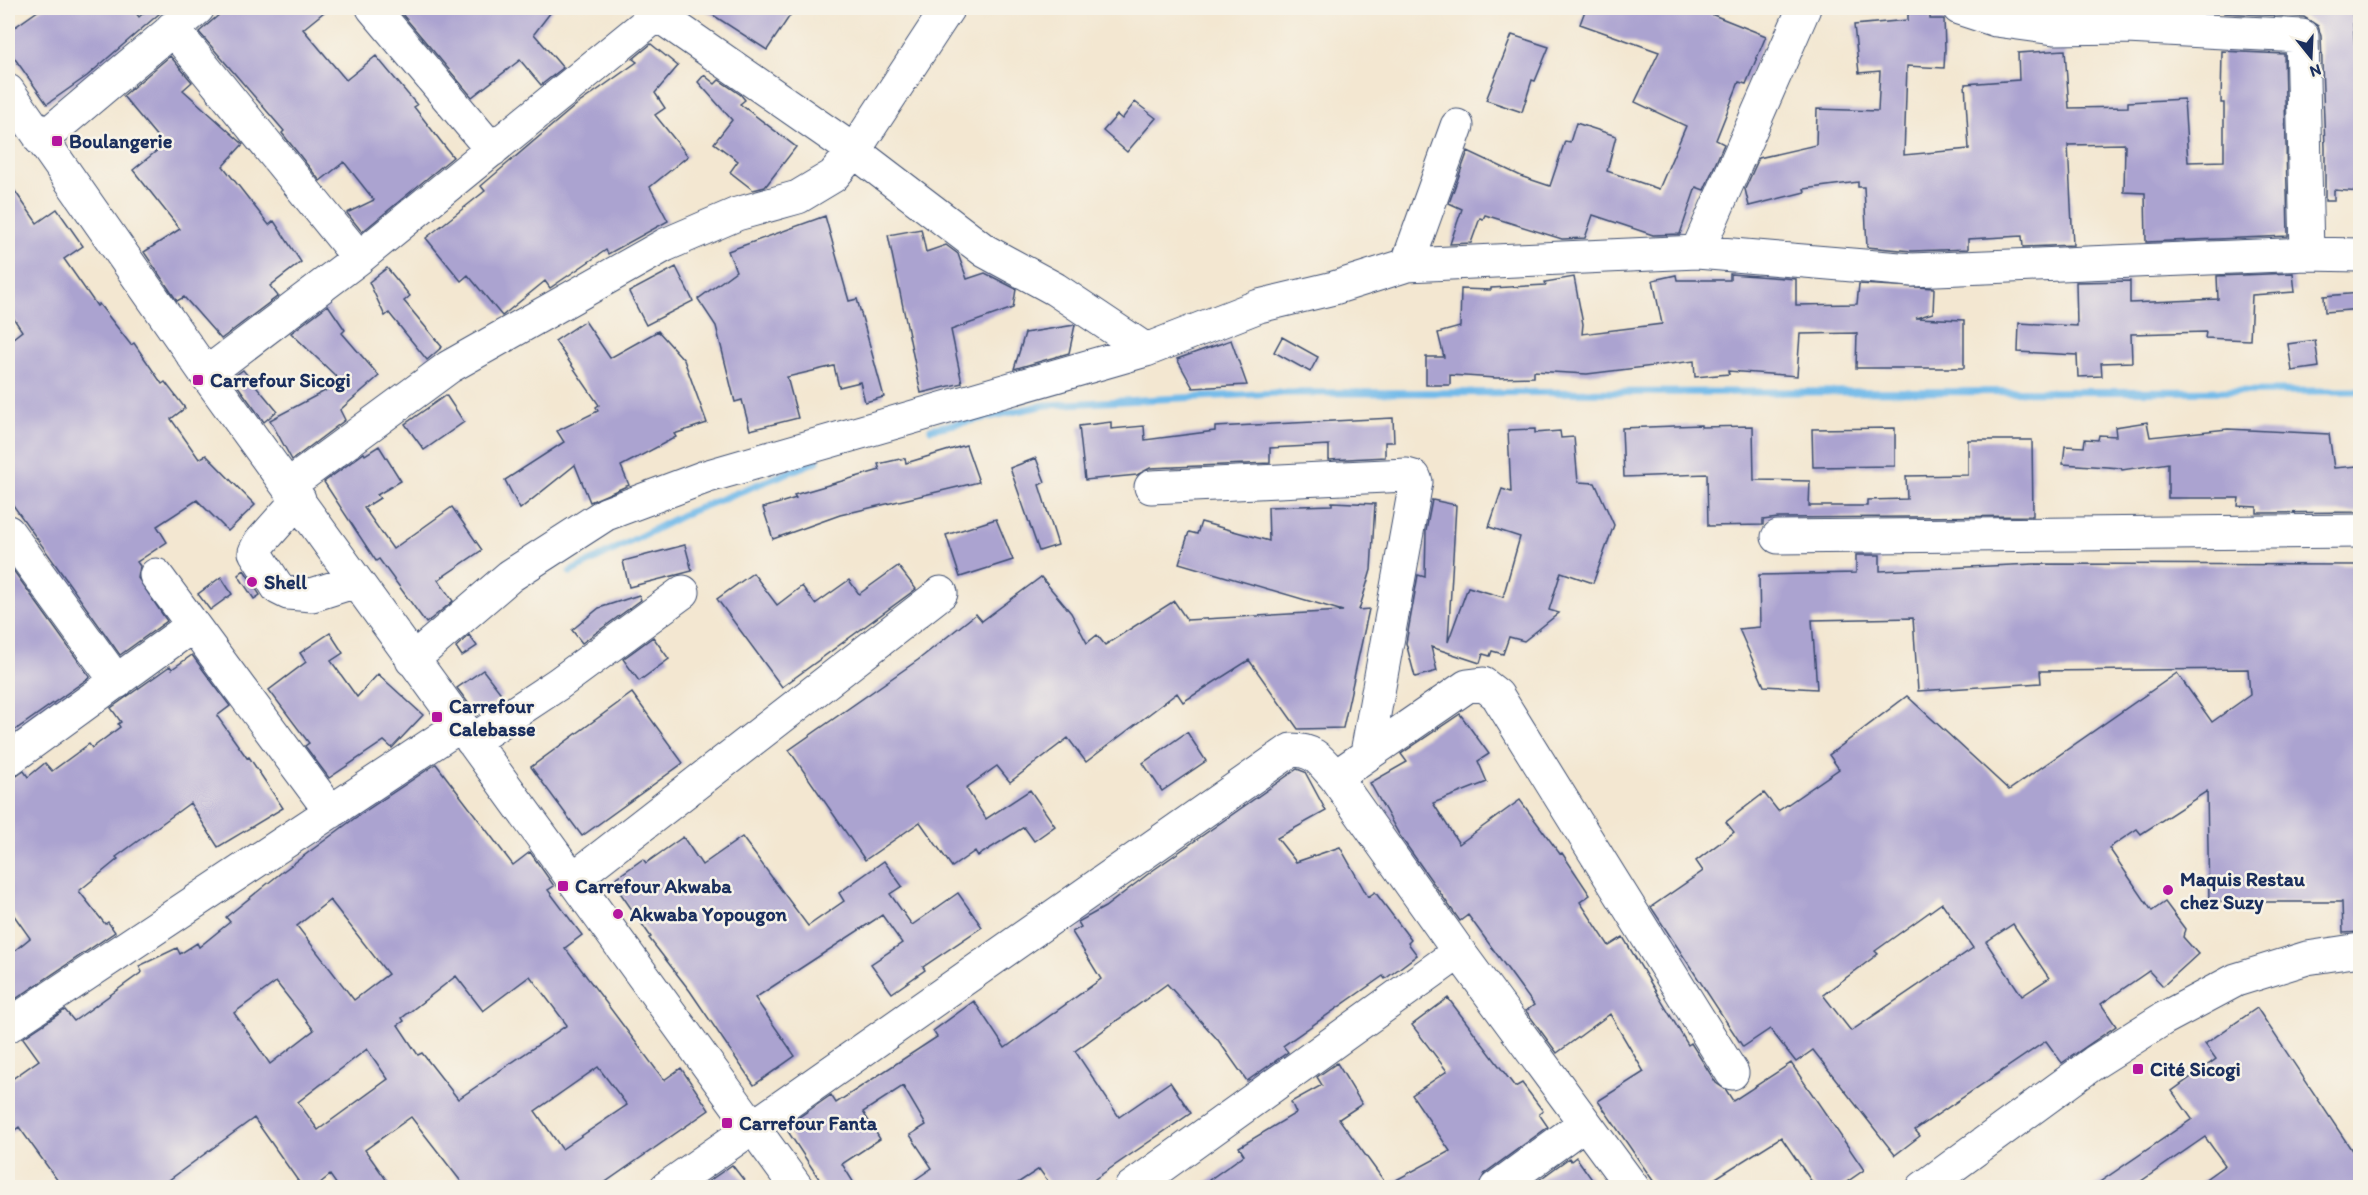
<svg xmlns="http://www.w3.org/2000/svg" width="2368" height="1195" viewBox="0 0 2368 1195" font-family="Itim,sans-serif">
  <rect width="100%" height="100%" fill="#f7f3e8"/>
  <filter id="ink" filterUnits="userSpaceOnUse"><feTurbulence type="fractalNoise" baseFrequency=".0167" numOctaves="2"/><feDisplacementMap in="SourceGraphic" scale="12" xChannelSelector="R" yChannelSelector="G"/><feConvolveMatrix kernelMatrix="1 2 1 2 8 2 1 2 1" color-interpolation-filters="sRGB"/></filter>
  <filter id="wash" filterUnits="userSpaceOnUse"><feTurbulence type="fractalNoise" baseFrequency=".008" numOctaves="4" result="noise"/><feDisplacementMap in="SourceGraphic" scale="24" xChannelSelector="R" yChannelSelector="G"/><feGaussianBlur stdDeviation="1.35" result="paint"/><feColorMatrix in="noise" values="0 0 0 0 0 0 0 0 0 0 0 0 0 0 0 0 0 1.4 0 .05"/><feComposite in="paint" operator="in"/></filter>
  <g filter="url(#wash)">
    <rect width="100%" height="100%" fill="#f3e7d1"/>
    <g fill="none" stroke-linecap="round" stroke-linejoin="round">
      <path stroke="#72bae9" stroke-width="7" d="M931,429L1046,405L1276,393L2360,391
        M570,572L689,512L817,461"/>
    </g>
    <g id="blocks">
      <path fill="#aba3d0" fill-rule="evenodd" d="M42,8H132L139,17L149,8H155L160,13L87,76L47,104L8,49V32Z
        M227,8H329L303,29L346,80L376,56L417,105L414,107L453,157L362,232L347,213L374,200L344,162L320,181L282,133L284,131L199,32Z
        M397,8H554L534,34L563,68L541,85L520,60L472,97Z
        M702,8H781L791,14L767,50Z
        M1586,8H1710L1708,11L1711,14L1766,36L1746,84L1739,82L1716,140L1724,144L1704,190L1696,187L1680,234L1653,235L1593,215L1585,238L1562,239L1485,215L1483,219L1480,218L1471,243L1450,244L1462,209L1449,203L1468,151L1523,177L1550,186L1565,141L1570,142L1576,123L1616,136L1607,171L1659,189L1686,126L1635,102L1659,52L1580,24Z
        M2224,8H2352L2355,48H2361V192L2334,190V201H2325V148L2321,36L2318,26L2304,17L2224,13Z
        M1908,13H1930V19H1944L1945,49L1944,68L1907,66L1904,155L1969,149L1965,84L2019,80L2018,53L2065,50L2069,108L2128,107V102L2184,99L2188,162L2224,161V103H2221L2222,51L2284,54L2288,236L2146,242L2145,193L2124,192L2125,144L2068,145L2073,245L2023,247L2022,236L1968,239V249L1912,251L1867,247L1864,187H1858V182L1804,189L1805,192L1749,206L1745,189L1759,158L1816,145L1817,109L1878,111L1880,71L1859,73L1854,25L1908,20Z
        M1512,35L1549,47L1535,81L1532,80L1522,112L1486,100Z
        M651,44L678,66L655,93L665,108L655,115L688,156L650,187L668,221L608,254L606,250L550,288L545,281L502,316L468,275L461,281L426,238L485,191L481,186L575,106L637,62L633,59Z
        M170,56L192,82L183,90L243,144L223,166L269,225L274,221L301,262L270,286L278,296L221,339L184,297L177,301L144,252L180,229L133,170L164,145L123,96Z
        M704,75L715,84L719,80L741,95L745,100L740,104L796,147L765,187L753,190L730,172L738,161L714,143L732,120L698,82Z
        M1135,102L1156,118L1127,152L1103,131L1117,115L1122,119Z
        M8,181L37,223L57,209L83,246L64,259L97,306L99,304L131,345L134,343L162,384L165,382L185,408L171,419L199,459L206,455L255,505L228,531L197,500L157,526L167,542L137,562L140,566L138,578L167,621L120,655L8,498V342L22,331L8,310Z
        M825,216L849,301L857,299L884,397L865,402L860,382L839,387L834,366L787,377L798,418L750,430L742,400L735,402L716,326L698,299L736,271L728,251Z
        M921,229L926,252L946,245L958,254L967,279L985,273L1016,289L1013,308L951,330L962,383L921,393L888,235Z
        M676,267L693,301L646,325L629,292Z
        M387,268L410,296L404,301L442,347L427,360L389,313L385,316L369,282Z
        M2293,273L2295,292L2252,295L2250,340L2205,338L2206,332L2131,334L2132,362L2101,363L2102,376L2078,377L2077,355L2018,352L2019,323L2077,326L2076,282L2130,281V303L2218,299L2217,276Z
        M1730,274L1796,279V305L1857,304L1859,284L1934,288L1933,313L1916,318L1964,320V368H1856L1857,333L1800,334L1797,376L1728,371L1729,374L1695,377L1694,361L1587,374L1534,371V377L1496,378L1450,375V385H1426V357H1444L1438,333L1460,327L1461,289L1491,290V288L1546,285L1545,282L1574,277L1583,324L1582,334L1662,324L1653,280L1676,275L1677,280H1730Z
        M2361,293V309L2325,312L2324,296Z
        M328,305L345,330L342,333L379,376L340,410L345,420L292,460L270,420L342,382L291,333Z
        M585,321L610,358L658,331L684,360L707,423L674,434L676,437L621,466L629,485L590,502L575,465L520,509L505,480L564,442L557,431L598,411L596,407L599,405L555,341Z
        M1075,325L1069,353L1014,369L1025,333Z
        M1282,337L1318,357L1310,372L1274,352Z
        M1231,340L1247,385L1193,388L1177,359Z
        M2315,340L2319,367L2292,371L2288,344Z
        M243,370L277,411L264,422L232,378Z
        M446,395L464,422L424,450L405,424Z
        M1393,418L1394,442H1385V457L1329,460V445L1270,448V463L1150,468L1137,475L1085,480L1079,426L1111,422V429L1144,426L1145,440L1215,431V427Z
        M2147,422L2150,437L2228,429L2329,434L2334,468L2358,466L2361,512L2257,513V507L2238,506L2239,498H2168V463L2122,470L2121,468L2063,464L2065,446L2084,447L2085,439L2098,440L2099,435L2116,436L2115,427Z
        M1701,425V427L1753,426L1754,480L1810,481L1809,506H1867V500L1907,499L1906,476L1968,475V440H2032L2033,516L1778,518L1763,520V525L1708,526L1707,474L1624,477L1622,428Z
        M1895,428V466L1813,467L1812,429Z
        M1535,429V433L1560,431L1561,438L1574,437L1578,482L1595,483L1614,525L1593,583L1561,572L1549,610L1559,613L1524,641L1509,637L1503,654L1492,651L1490,656L1483,654L1480,663L1431,647L1437,671L1415,677L1406,643L1418,575L1425,577L1426,531L1432,500L1456,505L1448,642L1468,587L1503,597L1520,537L1489,527L1502,489L1511,492L1508,430Z
        M966,445L979,482L840,515L773,539L763,508L796,498L794,495L880,470L878,464L905,458L906,463Z
        M379,446L401,481L377,495L380,498L364,508L393,549L452,507L482,550L438,580L453,601L426,623L379,559L376,561L324,482L364,453L365,455Z
        M1036,458L1045,482L1039,485L1058,545L1039,551L1010,468Z
        M1332,502L1375,504L1371,570L1359,610L1369,609L1343,728L1298,729L1249,660L1183,702L1177,693L1086,762L1068,738L1010,782L997,766L966,788L986,819L1030,790L1055,826L1034,841L1024,827L978,856L975,851L952,867L920,822L865,860L789,750L918,660L976,614L982,621L1041,577L1071,613L1087,643L1097,635L1105,645L1174,601L1187,620L1343,611L1179,563L1189,532L1197,534L1201,522L1269,541L1268,507L1332,505Z
        M996,519L1013,560L960,577L946,535Z
        M685,545L692,571L629,587L623,561Z
        M1856,555H1880V571L2034,564L2361,565V932L2343,933L2342,902H2209L2207,791L2141,834L2137,829L2109,848L2152,911L2165,902L2185,929L2183,937L2198,954L2163,986L2149,971L2101,1004L2116,1026L2062,1063L2046,1041L1915,1130L1920,1136L1895,1155L1813,1050L1796,1062L1770,1029L1743,1047L1651,907L1703,871L1696,861L1734,832L1726,822L1764,793L1778,811L1839,769L1829,755L1907,696L2009,790L2177,673L2212,722L2250,695L2248,669L2040,671L2041,683L1918,691L1913,618L1812,620L1817,689L1764,686L1739,629L1760,627L1759,575L1856,573ZM1942,903L1973,948L1851,1031L1823,995L1878,954L1875,951ZM2013,924L2049,978L2022,996L1986,942Z
        M8,563L90,677L8,735Z
        M898,566L916,589L782,687L717,599L753,573L777,605L802,586L815,604L849,580L859,594Z
        M244,570L260,595L254,599L238,575Z
        M221,577L232,594L210,610L198,594Z
        M639,595L641,600L582,643L572,630L599,608Z
        M330,633L343,653L331,661L357,697L378,674L423,715L392,748L384,741L329,778L305,746L309,743L269,690L306,662L300,653Z
        M469,635L477,646L462,656L456,647Z
        M653,637L669,659L639,681L623,659Z
        M192,655L230,706L217,716L247,758L249,757L283,808L218,847L190,803L116,857L118,859L79,891L105,924L108,922L115,932L8,1004V956L30,938L8,907V782L24,771L28,777L45,763L52,771L89,744L92,748L120,727L118,724L121,722L111,708L170,666L172,669Z
        M483,670L503,696L477,715L457,688Z
        M632,693L683,763L582,836L531,767Z
        M1460,714L1489,754L1478,761L1487,782L1433,803L1459,844L1520,800L1560,854L1562,853L1590,895L1580,902L1609,946L1623,937L1688,1045L1691,1043L1716,1083L1726,1090L1733,1101L1791,1063L1864,1170L1838,1188H1816L1781,1137L1700,1188H1658L1598,1101L1644,1072L1610,1014L1557,1053L1526,1011L1534,1005L1468,915L1460,921L1400,836L1370,783L1407,762L1401,754Z
        M1187,732L1206,761L1162,791L1143,763Z
        M436,764L513,865L530,852L554,886L548,890L582,935L565,948L664,1080L681,1068L709,1110L597,1188H466L411,1117L365,1150L392,1188H339L330,1175L314,1188H303L254,1118L158,1188H63L19,1127L8,1135V1082L39,1060L23,1038L65,1010L74,1021L142,972L139,966L177,948L180,954L197,943L199,947L230,922L226,917L282,872L355,818ZM330,900L388,974L354,1000L297,926ZM456,976L483,1011L530,976L567,1025L458,1099L422,1053L418,1055L398,1025L404,1021L402,1018ZM276,982L314,1030L270,1064L234,1013ZM367,1049L388,1079L318,1130L298,1102ZM598,1067L627,1105L562,1149L535,1111Z
        M1297,769L1305,772L1326,811L1277,838L1296,862L1340,847L1368,897L1375,892L1411,940L1408,943L1417,955L1385,979L1383,976L1283,1046L1288,1052L1247,1081L1218,1040L1167,984L1075,1051L1119,1117L1170,1082L1191,1113L1095,1179L1088,1188H1053L1039,1169L1010,1188H903L932,1168L910,1135L926,1125L903,1086L863,1112L880,1139L842,1164L857,1188H825L785,1127L831,1095L836,1103L937,1037L933,1031L974,1001L1005,1048L1101,979L1072,932L1081,927L1078,922L1105,907L1152,871Z
        M683,837L702,865L742,837L808,926L844,901L839,893L884,861L902,886L890,894L912,925L958,893L982,927L923,967L925,970L892,993L871,964L902,943L882,915L755,998L795,1056L754,1085L690,991L649,938L651,937L612,881L643,859L646,863Z
        M1448,998L1515,1087L1522,1083L1543,1111L1539,1114L1548,1127L1485,1173L1478,1188H1198L1244,1155L1239,1147L1296,1113L1291,1102L1322,1085L1317,1077L1337,1063L1362,1104L1339,1119L1387,1185L1450,1151L1412,1095L1447,1071L1412,1025Z
        M2257,1008L2361,1164V1188H2193L2225,1165L2205,1137L2131,1188H2091L2192,1119L2172,1091L2216,1059L2205,1044Z
        M1576,1157L1598,1188H1528L1569,1158L1571,1161Z
        M732,1165L750,1188H699Z"/>
    </g>
  </g>
  <g filter="url(#ink)">
    <use href="#blocks" fill-opacity="0" stroke="#3b4b6f" stroke-width="1.5"/>
    <g fill="none" stroke-linecap="round" stroke-linejoin="round">
      <defs>
        <path id="minor" d="M373,8L492,150
          M648,8L854,151L985,251L1055,289L1146,350
          M1959,8L1996,20L2054,28L2127,27L2302,36L2307,254
          M172,28L359,258
          M8,91L206,374L797,1188
          M41,140L198,8
          M1697,252L1804,8
          M1407,265L1457,126
          M206,374L359,258L658,14
          M289,485L449,367L665,245L737,214L798,197L833,176L854,151L948,8
          M1151,487L1407,475L1414,477L1416,482L1367,753
          M299,499L259,544L255,552L278,588L288,593L312,595L356,581
          M8,532L117,682
          M1778,537L2360,531
          M156,575L331,812
          M412,660L510,576L606,514L705,477L1146,350L1259,306L1334,288L1407,265L1697,252L1912,270L2307,254L2360,255
          M472,741L558,684L683,592
          M8,760L192,626
          M1335,777L1467,686L1483,684L1497,695L1732,1073
          M573,879L941,593
          M8,1026L461,725
          M666,1188L1291,750C1315,750 1320,760 1335,777L1459,952L1633,1188
          M1131,1188L1459,952
          M1496,1188L1585,1123
          M1923,1188L2095,1062L2163,1019L2236,980L2307,958L2360,950"/>
      </defs>
      <use href="#minor" stroke="#3b4b6f" stroke-width="35"/>
      <use href="#minor" stroke="#fff" stroke-width="33"/>
    </g>
  </g>
  <g fill="#b5179e" stroke="#f7f3e8" stroke-width="2">
    <rect x="51" y="135" width="12" height="12" rx="3"/>
    <rect x="192" y="374" width="12" height="12" rx="3"/>
    <circle cx="252" cy="582" r="6"/>
    <rect x="431" y="711" width="12" height="12" rx="3"/>
    <rect x="557" y="880" width="12" height="12" rx="3"/>
    <circle cx="2168" cy="890" r="6"/>
    <circle cx="618" cy="914" r="6"/>
    <rect x="2132" y="1063" width="12" height="12" rx="3"/>
    <rect x="721" y="1117" width="12" height="12" rx="3"/>
  </g>
  <g text-anchor="middle" stroke-width="5" stroke-linejoin="round" paint-order="stroke">
    <g font-size="20" font-weight="bold" fill="#1b2f5e" stroke="#f7f3e8" text-anchor="start">
      <text x="69" y="148">Boulangerie</text>
      <text x="210" y="387">Carrefour Sicogi</text>
      <text x="264" y="589">Shell</text>
      <text x="449" y="713">Carrefour<tspan x="449" dy="23">Calebasse</tspan></text>
      <text x="2180" y="886">Maquis Restau<tspan x="2180" dy="23">chez Suzy</tspan></text>
      <text x="575" y="893">Carrefour Akwaba</text>
      <text x="630" y="921">Akwaba Yopougon</text>
      <text x="2150" y="1076">Cité Sicogi</text>
      <text x="739" y="1130">Carrefour Fanta</text>
    </g>
  </g>
  <rect width="2368" height="1195" fill="none" stroke="#f7f3e8" stroke-width="30"/>
  <g transform="translate(2311 57) rotate(162)" stroke="#f7f3e8" stroke-width="4.5" paint-order="stroke">
  <path d="M0-4.5L10 22L0 15L-10 22Z" fill="#1b2f5e"/>
  <text y="-9" font-size="16" font-weight="bold" text-anchor="middle" fill="#1b2f5e">N</text>
  </g>
</svg>
